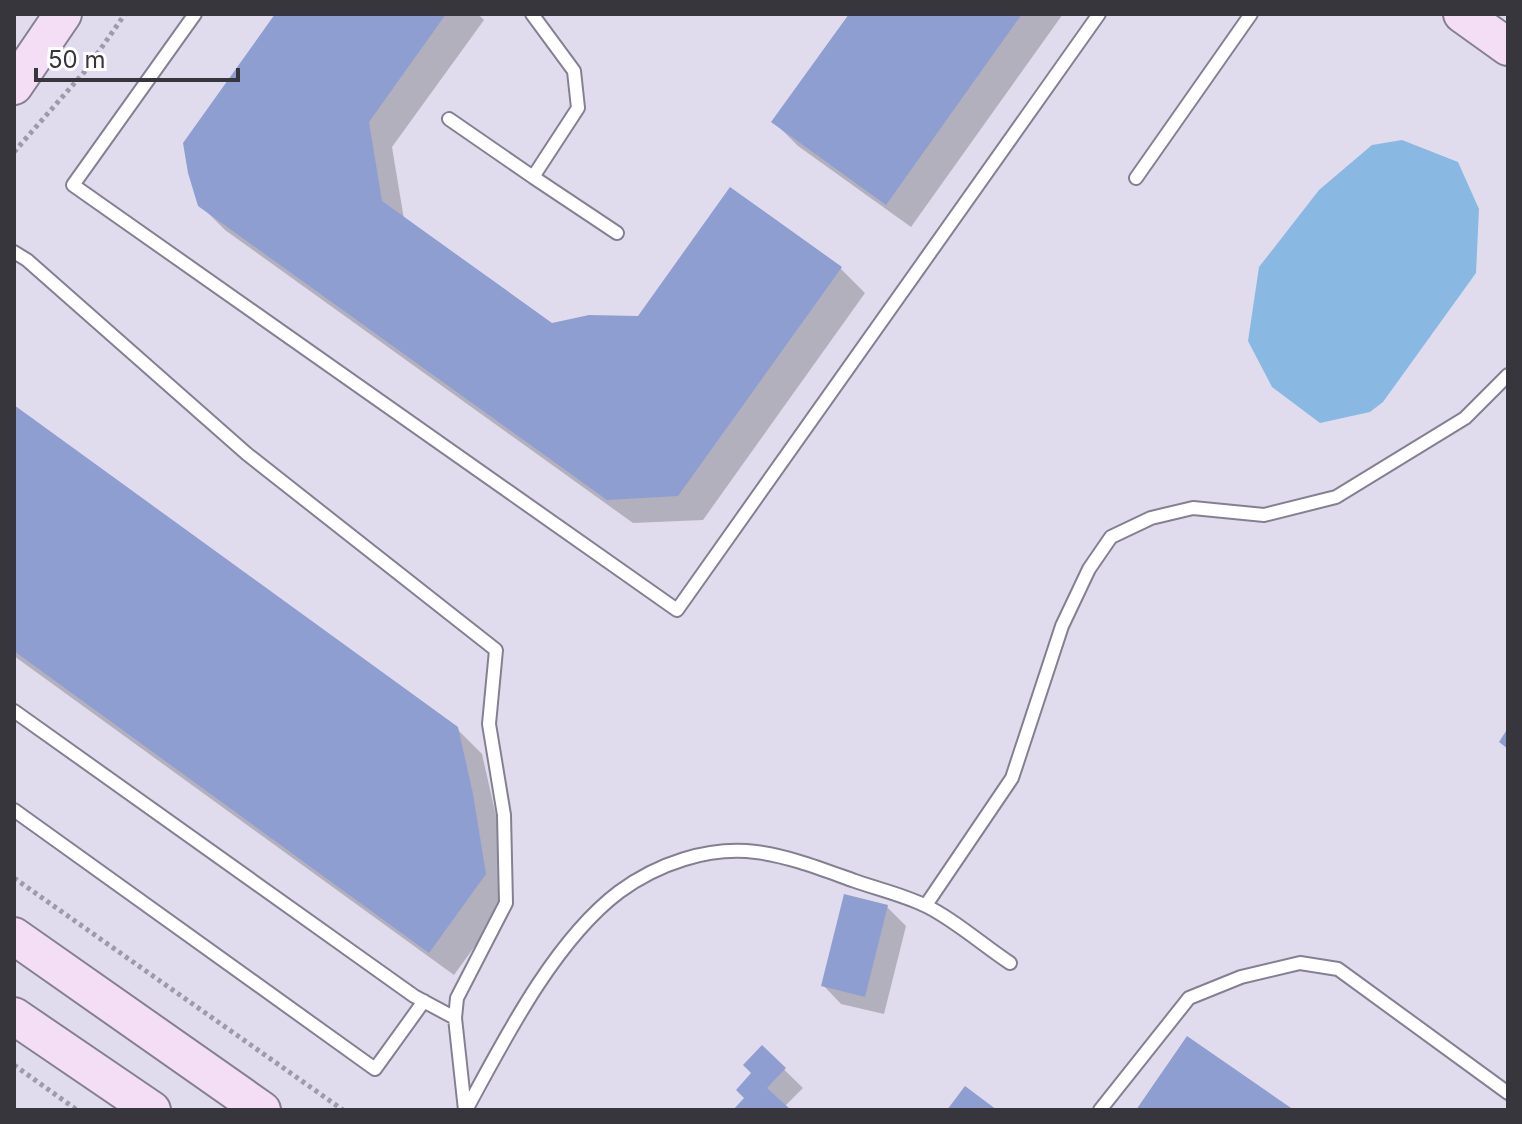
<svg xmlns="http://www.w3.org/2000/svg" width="1522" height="1124" viewBox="0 0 1522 1124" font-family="Inter,sans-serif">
  <rect width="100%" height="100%" fill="#e0dcee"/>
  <path fill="#89b9e2" d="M1402,140L1458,162L1479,209L1476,273L1383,402L1370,412L1320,423L1272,387L1248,341L1259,267L1319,190L1372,145Z"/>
  <path fill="#0003" d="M277,14H478L484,20L392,147L404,219L551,325L639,318L731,190L841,269L865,293L703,520L633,523L225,230L200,205Z
    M851,14H1063L911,227L798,146L774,122Z
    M14,407L457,729L482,754L497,820L509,899L454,975L14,656Z
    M887,907L906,926L884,1014L841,1004L823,985Z
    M762,1048L803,1088L784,1107L788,1110H736L747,1098Z"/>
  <path fill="#8e9ed1" d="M275,14H446L369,122L382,201L552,323L589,315L638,316L730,187L842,267L678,496L607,500L198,206L188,173L183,143Z
    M849,14H1022L886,205L771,122Z
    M14,405L458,727L473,794L486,874L429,953L14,651Z
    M1508,728V749L1499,742Z
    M844,894L888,905L865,997L821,986Z
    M1187,1036L1294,1110H1136Z
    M762,1045L786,1068L767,1088L791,1110H733L744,1098L736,1090L751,1073L743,1065Z
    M965,1086L997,1110H947Z"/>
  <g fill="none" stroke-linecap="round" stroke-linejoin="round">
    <defs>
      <path id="lane" d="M195,14L73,185L677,610L1099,14
        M449,119L533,177L578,108L574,71L532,14
        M533,177L617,233
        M1136,178L1251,14
        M14,252L27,260L247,454L496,650L489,724L504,815L506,903L457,998L455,1018
        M14,711L414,996L455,1018L465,1110
        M14,810L375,1069L424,1001
        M926,905L1012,778L1062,626L1089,569L1111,537L1151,518L1193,508L1264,515L1336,497L1465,418L1508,375
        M466,1110C504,1040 554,941 619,892C657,864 708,846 756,852C789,856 824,870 855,881C878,889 903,895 924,905C951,917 984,946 1010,963
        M1100,1110L1189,998L1241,977L1300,963L1338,969L1508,1093"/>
      <path id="secondary" d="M1462,14L1508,47
        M14,86L63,14
        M14,936L262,1110
        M14,1016L152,1110"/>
    </defs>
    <use href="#lane" stroke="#858091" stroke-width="16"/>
    <use href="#secondary" stroke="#858091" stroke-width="40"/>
    <path stroke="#9e9aa8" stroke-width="5" stroke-dasharray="4 4" stroke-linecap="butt" d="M14,152L86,70L125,14
      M14,878L343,1110
      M14,1065L77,1110"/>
    <use href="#lane" stroke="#fff" stroke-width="12"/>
    <use href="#secondary" stroke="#f4def6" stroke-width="36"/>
  </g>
  <rect width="1522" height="1124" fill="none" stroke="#38363d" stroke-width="32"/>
  <path d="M36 68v12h202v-12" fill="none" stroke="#38363d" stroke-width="4"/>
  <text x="48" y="68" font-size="24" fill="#38363d" stroke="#ffffff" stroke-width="6" paint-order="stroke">50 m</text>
</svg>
